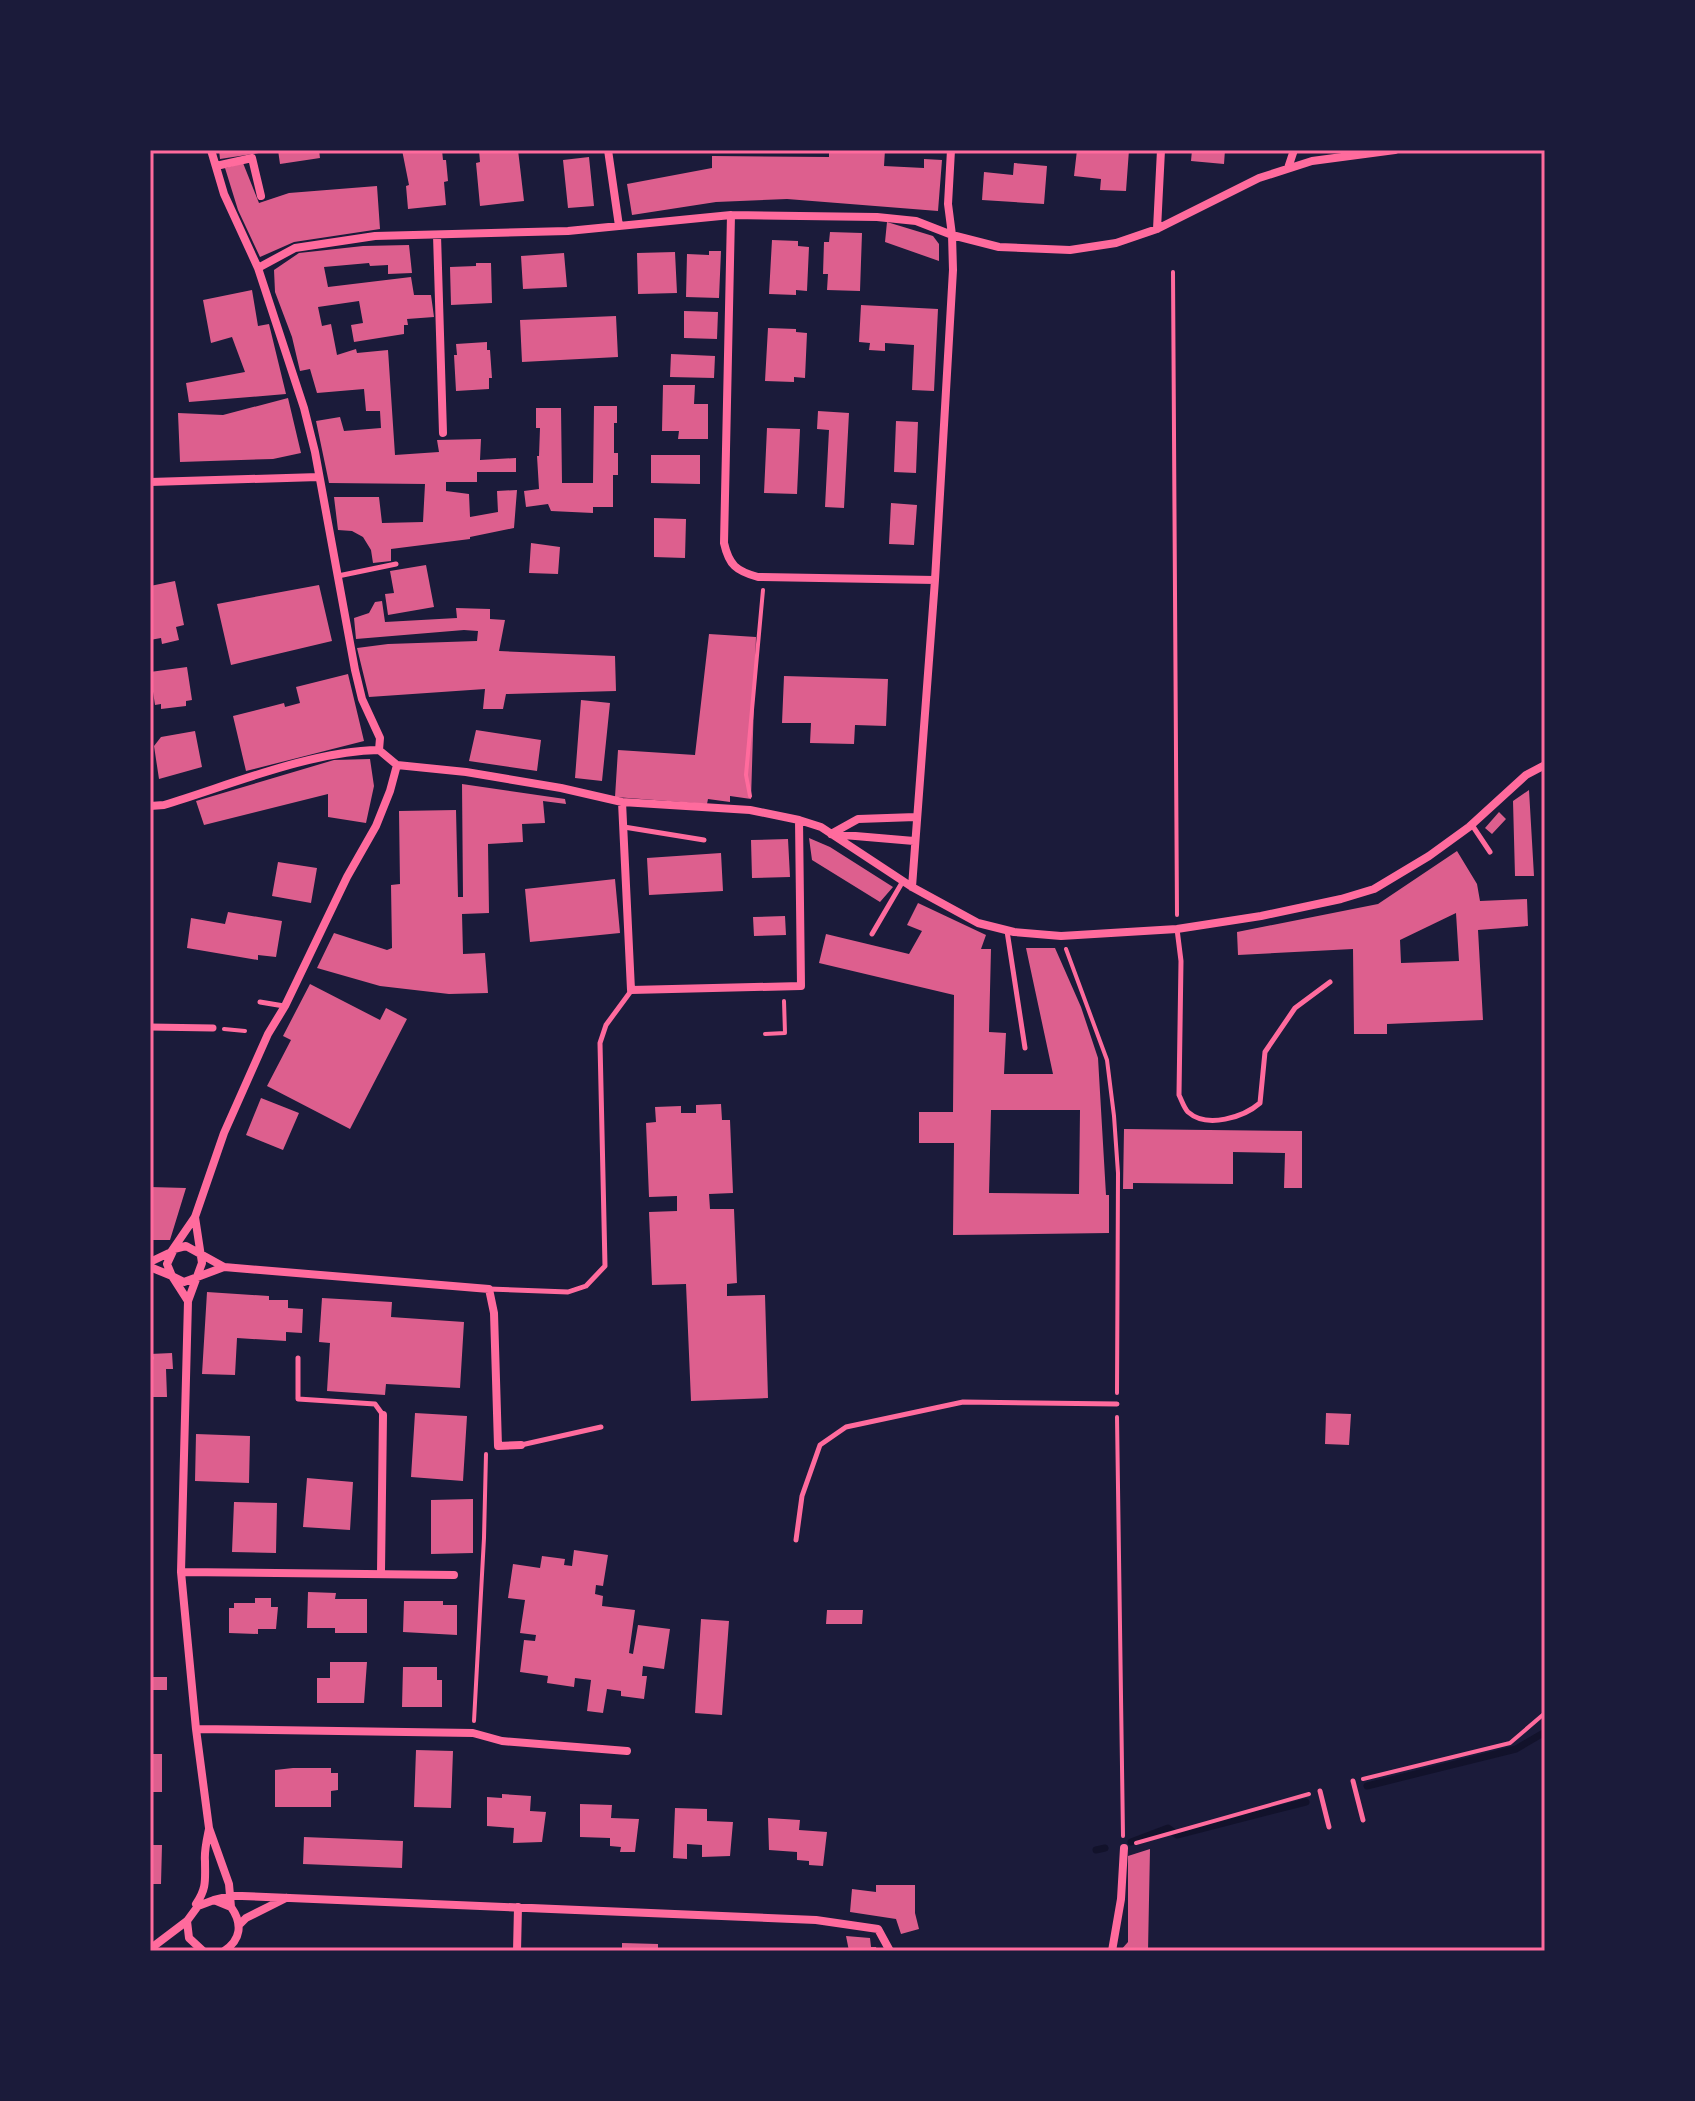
<svg xmlns="http://www.w3.org/2000/svg" width="1695" height="2101" viewBox="0 0 1695 2101" font-family="Arial,sans-serif">
  <rect width="100%" height="100%" fill="#1b1b3a"/>
  <g fill="none" stroke-linecap="round" stroke-linejoin="round">
    <path stroke="#12122b" stroke-width="7" d="M1367,1786L1516,1749L1545,1732
      M1131,1842L1168,1828L1177,1835L1306,1802
      M1096,1850L1105,1848"/>
  </g>
  <path fill="#dd5f8e" fill-rule="evenodd" d="M219,150H265V152L220,159Z
    M278,150H319L320,158L280,164Z
    M402,150H442L443,160H446L448,181L444,182L446,205L408,209L406,186L409,185Z
    M479,150H518L524,201L480,206L476,163L480,162Z
    M829,150H885L884,166L924,168V159L942,160L938,211L787,199L716,202L632,215L627,184L712,168V156L829,157Z
    M1077,150H1129L1126,191L1100,190L1101,179L1074,176Z
    M1192,150H1225L1224,164L1191,161Z
    M589,157L594,206L568,208L563,160Z
    M243,163L259,203L289,193L377,186L380,229L294,242L260,257L238,210L225,168Z
    M1014,163L1047,166L1044,204L982,200L984,172L1013,175Z
    M887,222L933,236L939,244V261L885,242Z
    M830,232L862,233L860,291L827,290L828,274H823L824,242H829Z
    M772,240L798,241V246L809,247L807,291L796,290V295L769,294Z
    M409,245L412,273L388,274V265L370,266L369,263L324,267L328,287L411,277L414,295H431L434,317L407,319L408,325H404V334L354,342L351,325L363,323L359,301L318,307L322,326L331,324L337,355L356,349L357,353L388,350L395,455L439,452L437,440L481,439L480,460L516,458V472H477V482H446V491L469,494L470,517L498,512L497,491L517,490L514,528L470,537V539L391,549V561L373,563L371,550L363,537L352,531L338,530L334,497H379L382,523L423,522L425,484L329,483L316,421L340,417L344,431L381,428L380,411H366L364,389L317,393L310,369L300,371L292,337L275,292L274,270L299,253L363,246Z
    M709,251H721L719,298L686,297L687,254L709,255Z
    M675,252L677,293L638,294L637,253Z
    M564,253L567,287L523,289L521,256Z
    M476,263H491L492,303L451,305L450,267L476,266Z
    M252,290L258,326L269,324L286,394L189,402L186,383L245,372L232,337L211,343L203,300Z
    M861,305L938,309L934,391L912,390L914,345L885,343V351L869,350L870,343L859,342Z
    M684,311L718,312L717,339L684,338Z
    M616,316L618,357L522,362L520,320Z
    M768,328L796,329V332L807,333L805,378L794,377V382L765,381Z
    M487,342V350H490L492,378H489V389L456,391L454,355H457L456,344Z
    M671,354L715,356L714,378L670,377Z
    M663,385H695L694,404H708V439H678L679,431H662Z
    M288,398L301,453L273,459L180,462L178,413L223,415Z
    M594,406H617V423H614V453H618V475H613V507H593V513L551,511L548,504L526,507L524,491L539,489L537,456H539L540,428H536V408H561L562,483H593Z
    M818,411L849,413L844,508L825,507L829,430L817,429Z
    M896,421L918,422L916,473L894,472Z
    M767,428L800,429L797,494L764,493Z
    M651,455H700V484L651,483Z
    M891,503L917,505L914,545L889,544Z
    M654,518L686,519L685,558L654,557Z
    M531,543L560,547L558,574L529,573Z
    M426,565L434,607L388,615L385,594L394,593L390,571Z
    M175,581L184,625L176,627L179,640L162,644L161,638L150,640V586Z
    M319,585L332,641L231,665L217,604Z
    M382,601L385,622L457,618L456,608L490,609V619L505,620L499,651L615,656L616,691L506,694L503,709H483L485,689L369,697L357,648L388,644L477,641L478,631L464,630L356,639L354,618L369,613L375,602Z
    M709,634L756,637L751,799L730,796V802L708,799L707,804L615,797L618,750L695,755Z
    M187,667L192,700L186,701V706L161,709V704L155,705L150,672Z
    M348,674L364,741L246,771L233,716L284,703L285,707L300,703L296,687Z
    M784,676L888,679L886,726L855,725L854,744L810,743L811,723H782Z
    M581,700L610,703L602,781L575,778Z
    M476,730L541,740L537,771L469,761Z
    M195,731L202,767L159,779L154,746L161,737Z
    M370,759L374,786L366,823L328,817V794L204,825L196,801L334,760Z
    M462,784L565,799L566,804L543,801L545,823L522,824L523,842L488,844L489,913L462,914L463,954L485,953L488,993L449,994L380,986L317,968L334,933L387,950L392,948L391,885L400,884L399,811L456,810L458,897H463Z
    M1529,790L1534,876H1515L1513,801Z
    M1499,812L1506,819L1492,834L1485,828Z
    M809,838L830,847L893,887L880,902L812,860Z
    M788,839L790,877L752,878L751,840Z
    M1457,851L1477,884L1480,901L1527,899L1528,926L1478,930L1483,1020L1387,1024V1034H1354L1353,949L1238,955L1237,932L1378,904ZM1456,913L1459,961L1401,963L1400,940Z
    M721,853L723,891L649,895L647,858Z
    M278,862L317,868L311,903L272,896Z
    M615,879L620,933L530,942L525,889Z
    M918,903L986,935L981,949H991L989,1032L1006,1033L1004,1074H1053L1026,948H1055L1081,1007L1098,1058L1106,1195H1109V1233L953,1235L954,1143H919V1112H953L954,995L819,963L826,934L909,954L922,931L907,925ZM991,1110H1080L1079,1194L989,1193Z
    M228,912L282,921L276,957L258,955V960L187,948L191,918L225,924Z
    M785,916L786,935L754,936L753,917Z
    M310,984L380,1020L386,1008L407,1019L350,1129L267,1086L291,1040L283,1036Z
    M261,1098L299,1113L283,1150L246,1135Z
    M721,1104L722,1120H730L733,1193L709,1194L710,1209H734L737,1283L727,1284V1296L765,1295L768,1398L691,1401L686,1284L652,1285L649,1212L677,1211V1196L649,1197L646,1123L656,1122L655,1107L681,1106V1113H696V1105Z
    M1124,1129L1302,1131V1188H1284L1285,1153L1233,1152V1184L1133,1183V1189H1123Z
    M150,1187L186,1188L170,1240H150Z
    M207,1292L269,1296V1300H288V1308L303,1309L302,1333L286,1332V1341L237,1338L235,1375L202,1374Z
    M322,1298L392,1302L391,1317L464,1322L460,1388L386,1384L385,1395L327,1391L330,1343L319,1342Z
    M172,1353L173,1369H166L167,1397H150V1354Z
    M415,1413L467,1416L463,1481L411,1477Z
    M1326,1413L1351,1414L1349,1445L1325,1444Z
    M196,1434L250,1436L249,1483L195,1481Z
    M307,1478L353,1482L350,1530L303,1527Z
    M473,1499V1553L431,1554V1500Z
    M234,1502L277,1503L276,1553L232,1552Z
    M574,1550L608,1555L603,1586L596,1585L595,1594L603,1596L602,1606L635,1610L629,1653L633,1654L638,1625L670,1629L664,1669L643,1666L642,1676H647L644,1699L621,1696V1691L607,1689L603,1713L587,1711L591,1680L575,1678L574,1687L547,1683L548,1676L520,1672L524,1640L535,1641L536,1635L520,1633L525,1600L508,1598L513,1564L540,1568L542,1556L565,1559L564,1565L572,1566Z
    M308,1592L336,1593L335,1599H367V1633H335V1628H307Z
    M255,1598H271V1607H278L276,1629H258V1634L229,1633V1608H234V1603H255Z
    M404,1601H443V1605H457V1635L403,1632Z
    M827,1610H863L862,1624H826Z
    M701,1619L729,1621L722,1715L695,1713Z
    M330,1662H367L364,1703H317V1678H330Z
    M403,1667H437V1680H442V1707H402Z
    M150,1677H167V1690H150Z
    M416,1750L453,1751L451,1808L414,1807Z
    M150,1754H162V1792H150Z
    M293,1768H331V1773H338V1790L331,1791V1807H275V1770Z
    M502,1794L531,1796L530,1811L546,1812L542,1842L513,1843L514,1828L487,1826V1797L502,1798Z
    M580,1804L612,1805L611,1818L639,1819L635,1852H620L621,1847L610,1846V1838L580,1837Z
    M675,1808L707,1809V1821L733,1822L730,1856L702,1857V1845L687,1844V1859L673,1858Z
    M768,1818L800,1820L799,1830L827,1832L823,1866L809,1865V1861L797,1860V1852L769,1850Z
    M304,1837L403,1841L402,1868L303,1864Z
    M150,1845H162L161,1884H150Z
    M1150,1849L1148,1951H1120L1128,1942V1856Z
    M876,1885H915V1913L919,1929L901,1934L896,1919L850,1912L852,1889L876,1892Z
    M846,1936L870,1938L871,1947H876L877,1951H849Z
    M622,1943L658,1944V1951H622Z"/>
  <g fill="none" stroke-linecap="round" stroke-linejoin="round">
    <path stroke="#ff6b9d" stroke-width="4" d="M1173,272L1177,915
      M750,796L746,775L763,590
      M1066,949L1107,1060L1114,1116L1118,1173L1117,1393
      M224,1029L245,1031
      M765,1034L785,1033L784,1001
      M150,1358H152
      M1117,1417L1123,1836
      M474,1721L484,1538L486,1454
      M1363,1779L1510,1743L1545,1713
      M1136,1843L1309,1794"/>
    <path stroke="#ff6b9d" stroke-width="5" d="M338,576L396,564
      M1472,825L1490,852
      M624,827L704,840
      M1177,929L1181,961L1179,1095C1182,1101 1184,1108 1188,1112C1207,1129 1244,1117 1260,1103L1265,1052L1295,1008L1330,982
      M1007,931L1025,1048
      M872,934L903,881
      M260,1002L284,1006
      M489,1289L568,1292L586,1286L605,1266L600,1043L606,1025L631,991
      M298,1358V1399L375,1404L383,1415
      M521,1445L601,1427
      M796,1540L802,1496L820,1445L846,1427L963,1402L1117,1404
      M1353,1781L1363,1820
      M1320,1791L1329,1827"/>
    <path stroke="#ff6b9d" stroke-width="7" d="M150,1027L213,1028"/>
    <path stroke="#ff6b9d" stroke-width="8" d="M211,150L224,194L258,268L304,408L315,452L355,670L362,699L380,738L379,750
      M608,150L619,226
      M216,166L252,158L261,196
      M1288,168L1294,150
      M731,215L724,543C729,565 736,571 758,577L935,580
      M1157,229L1161,150
      M437,235L443,433
      M258,268L295,248L375,236L568,231L731,215L877,217L916,221L952,235L999,247L1070,250L1116,243L1157,229L1259,178L1312,161L1395,150
      M150,482L319,477
      M379,750L397,765L466,772L561,788L622,802L750,810L799,820L821,827L912,887L978,923L1014,932L1061,936L1177,929L1261,916L1341,899L1374,889L1429,856L1469,827L1526,775L1545,765
      M622,802L631,990L801,986L799,820
      M150,806L164,805C230,785 311,751 379,750
      M831,834L858,819L916,817
      M832,834L914,841
      M912,887L935,580L953,270L952,235L948,204L951,150
      M195,1217L202,1263L188,1301L181,1572L196,1729L209,1828L229,1884L231,1907
      M150,1262L171,1252L195,1217L224,1133L268,1034L285,1006L347,877L376,826L390,791L397,765
      M150,1267L172,1276L188,1301
      M224,1267L184,1282L172,1276L167,1264L174,1249L186,1246L224,1267L489,1289L494,1313L498,1446L521,1445
      M181,1572L454,1575
      M381,1572L383,1415
      M196,1729L473,1733L502,1741L627,1751
      M214,1900L231,1896H242L816,1920L878,1929L890,1951
      M196,1904C207,1888 205,1880 205,1861C204,1851 207,1839 209,1829
      M240,1924L246,1918L286,1898
      M150,1949L187,1921
      M203,1951L189,1938L187,1921L198,1906L214,1900L231,1907C243,1924 241,1940 224,1951
      M517,1951L518,1907
      M1112,1951L1121,1899L1124,1848"/>
  </g>
  <rect width="1695" height="2101" fill="none" stroke="#1b1b3a" stroke-width="304"/>
  <rect x="152" y="152" width="1391" height="1797" fill="none" stroke="#ff6b9d" stroke-width="3"/>
</svg>
